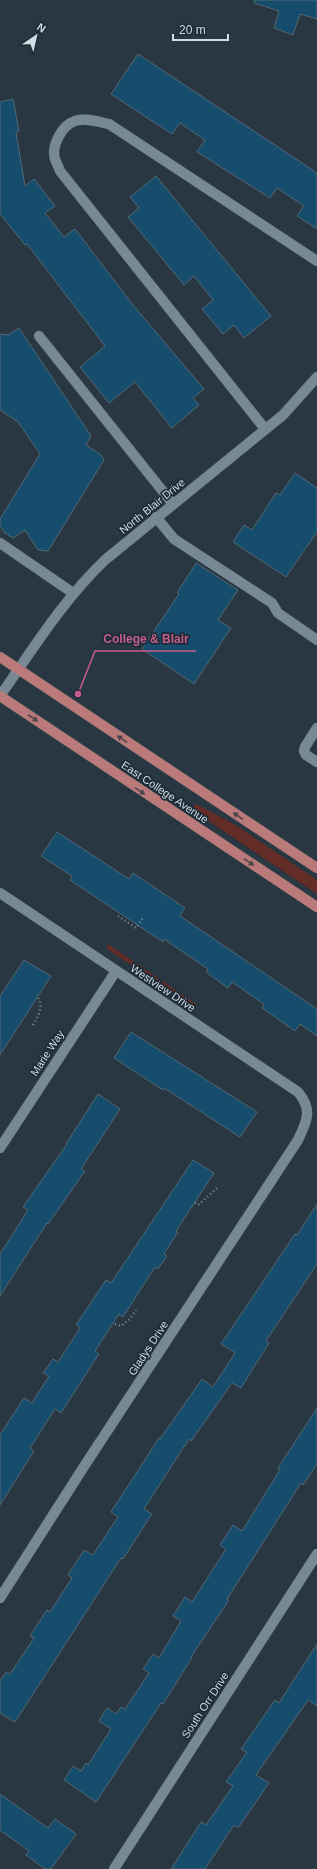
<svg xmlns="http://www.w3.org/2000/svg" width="317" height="1869" viewBox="0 0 317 1869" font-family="Helvetica,sans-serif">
  <rect width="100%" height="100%" fill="#283741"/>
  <path fill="#642c27" d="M196,804L234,824L317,880V894L192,810Z
    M108,944L196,1004L193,1006L107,949Z"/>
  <path fill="#164d6d" stroke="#556672" d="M254,0H317V19L300,14L293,35L274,28L279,11L254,3Z
    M138,54L317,173V229L297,216L304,206L277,188L270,198L197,152L205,140L180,123L172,134L111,94Z
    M13,99L19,131L16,132L25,186L34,179L55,206L45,213L64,237L75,229L133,305L204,389L193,398L199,405L172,428L135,382L109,403L80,367L105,346L27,244L25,245L0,214V102Z
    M156,176L271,316L244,338L234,325L223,334L202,309L213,300L194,276L184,285L128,217L139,208L130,197Z
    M19,328L91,436L86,445L100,454L104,460L48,551L38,550L25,530L13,538L5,533L0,526V519L40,454L18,422L0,410V334L8,335Z
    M295,473L317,488V532L286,577L233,542L244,525L252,530L276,493L280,495Z
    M196,563L238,590L218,620L231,628L194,684L142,649L179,594L177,593Z
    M57,832L129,879L133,873L185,908L180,916L317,1009V1036L300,1024L295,1031L262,1008L264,1004L232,982L228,988L206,972L208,969L164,939L163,942L70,880L72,876L41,856Z
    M24,960L51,976L0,1055V996Z
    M131,1032L257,1112L240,1137L164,1088L163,1090L114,1058Z
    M98,1094L120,1109L81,1169L85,1171L48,1224L47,1223L0,1296V1254L28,1210L23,1207L67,1144H66Z
    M193,1160L214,1173L176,1231L178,1232L164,1254L167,1256L158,1269L155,1267L123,1317L119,1314L95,1351L99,1354L61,1413L55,1409L30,1448L34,1451L0,1505V1435L24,1398L32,1403L49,1376L43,1373L53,1359L58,1362L80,1328L76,1325L106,1280L111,1283Z
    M317,1204V1264L266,1341L269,1343L241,1388L232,1383L191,1441L189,1439L144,1509L152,1514L123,1559L121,1558L15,1722L0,1713V1681L6,1672L10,1674L34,1638L30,1636L47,1610L50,1612L72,1578L68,1575L84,1550L93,1555L118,1517L111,1512L159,1438L160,1439L202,1379L213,1387L235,1353L221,1344L295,1234L297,1235Z
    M317,1408V1464L303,1485L301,1483L227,1599L229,1600L191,1657L192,1658L163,1704L161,1703L96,1802L64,1780L73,1766L81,1771L86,1763L88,1765L111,1729L99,1721L107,1708L116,1714L121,1707L125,1709L149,1673L143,1669L153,1654L159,1658L181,1621L173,1616L185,1597L192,1602L226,1549L220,1545L233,1525L242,1531L280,1470L278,1468Z
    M317,1644V1706L308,1700L256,1775L269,1783L238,1828L234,1825L205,1869H171L201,1822L206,1825L233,1786L226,1782L247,1752L241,1749L275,1700L279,1703Z
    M0,1794L48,1828L55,1819L76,1834L51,1869H45L26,1855L29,1851L0,1830Z"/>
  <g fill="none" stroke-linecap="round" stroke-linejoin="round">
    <defs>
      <path id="minor" d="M39,336L173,504
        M265,429L60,171C59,167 56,163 55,159C51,146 62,125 75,121C85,117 99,122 109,124L317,261
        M156,517L174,539L272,603L278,613L317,640
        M0,543L73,593
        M0,696C33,649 63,600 105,560L283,415L317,377
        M317,728L305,747L304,751L306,755L317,762
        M0,893L298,1092C313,1110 307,1121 298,1140L83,1468L0,1598
        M0,1148L116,971
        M114,1869L317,1554"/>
      <path id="major" d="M0,657L317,868
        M0,696L317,907"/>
    </defs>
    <use href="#minor" stroke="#46535c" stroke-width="11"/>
    <use href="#major" stroke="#46535c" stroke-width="11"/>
    <path stroke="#828e96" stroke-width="2.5" stroke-dasharray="1 3" stroke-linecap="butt" d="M118,916L136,928L143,918
      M33,1025C39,1015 44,1006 37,995
      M195,1203L198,1205L217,1188
      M115,1324L121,1326L130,1319L136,1310"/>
    <use href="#minor" stroke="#788996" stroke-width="10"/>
    <use href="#major" stroke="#b97a79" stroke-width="10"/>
  </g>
  <defs><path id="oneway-solid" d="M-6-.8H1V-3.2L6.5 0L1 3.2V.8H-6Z"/></defs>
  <g fill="#4c434b">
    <use href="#oneway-solid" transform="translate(33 718) rotate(34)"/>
    <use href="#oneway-solid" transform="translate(122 739) rotate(-146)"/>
    <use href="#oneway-solid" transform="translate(140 791) rotate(34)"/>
    <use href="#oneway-solid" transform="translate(238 816) rotate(-146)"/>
    <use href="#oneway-solid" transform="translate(249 862) rotate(34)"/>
  </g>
  <g text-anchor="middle" stroke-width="3.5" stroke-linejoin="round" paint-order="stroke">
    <g font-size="11" fill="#d1dbe1" stroke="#1e2c37">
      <text transform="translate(152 506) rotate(-39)" y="4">North Blair Drive</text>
      <text transform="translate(165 792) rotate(34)" y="4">East College Avenue</text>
      <text transform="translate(163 988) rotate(34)" y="4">Westview Drive</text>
      <text transform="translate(47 1053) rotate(-57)" y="4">Marie Way</text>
      <text transform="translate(148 1348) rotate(-57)" y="4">Gladys Drive</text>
      <text transform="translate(205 1705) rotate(-57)" y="4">South Orr Drive</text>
    </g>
  </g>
  <path fill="none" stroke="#c75c8a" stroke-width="1.5" d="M78 694L95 651H196"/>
  <circle fill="#c75c8a" stroke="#1e2c37" stroke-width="1.5" cx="78" cy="694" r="4"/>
  <g font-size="12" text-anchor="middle" font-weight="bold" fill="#c75c8a" stroke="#1e2c37" stroke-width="3.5" stroke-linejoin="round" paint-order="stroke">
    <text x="146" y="643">College &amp; Blair</text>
  </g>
  <g transform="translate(36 36) rotate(34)" stroke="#1e2c37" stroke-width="3" paint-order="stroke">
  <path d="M0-3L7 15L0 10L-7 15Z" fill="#d1dbe1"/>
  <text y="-6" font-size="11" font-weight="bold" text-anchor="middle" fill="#d1dbe1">N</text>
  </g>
  <path d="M173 34v6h55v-6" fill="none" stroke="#d1dbe1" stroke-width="2"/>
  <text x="179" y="34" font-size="12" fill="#d1dbe1" stroke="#1e2c37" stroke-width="3" paint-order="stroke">20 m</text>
</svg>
